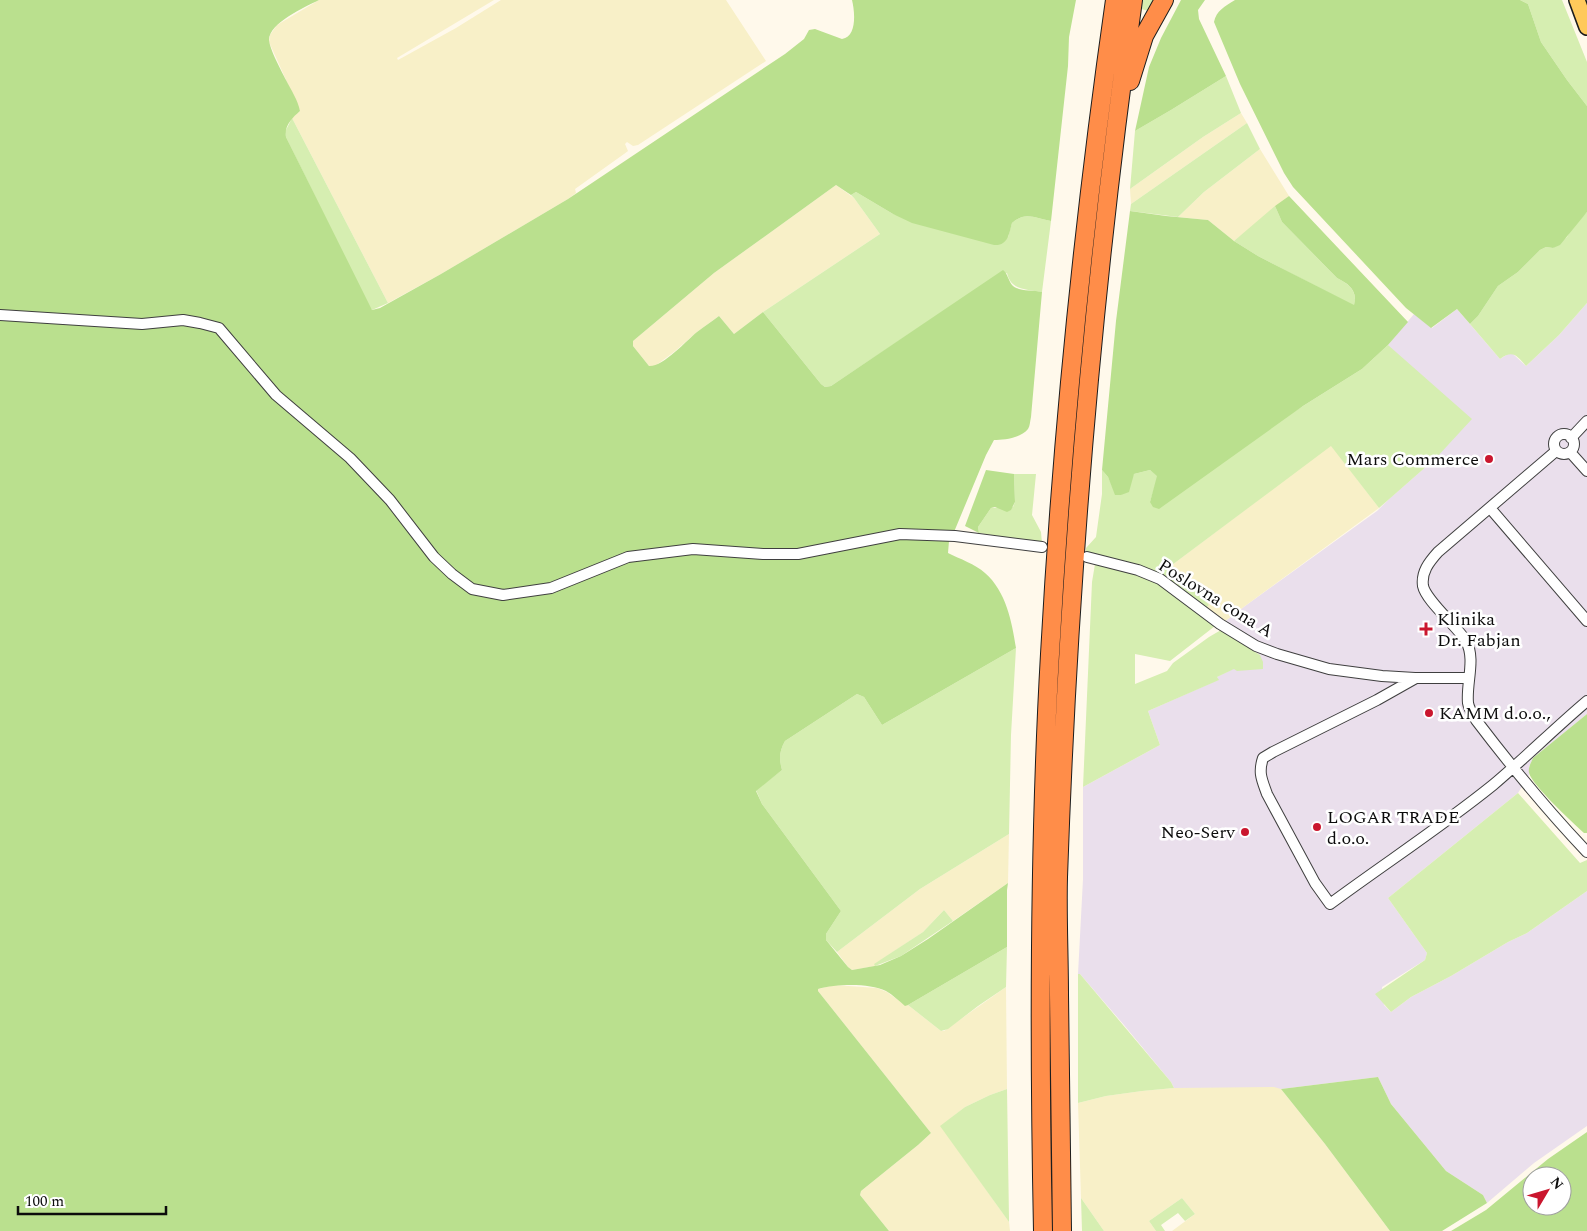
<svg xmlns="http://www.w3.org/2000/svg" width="1587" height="1231" viewBox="0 0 1587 1231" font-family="Spectral,serif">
  <rect width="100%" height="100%" fill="#fff9eb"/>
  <path fill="#eadfec" d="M1587,303V714L1533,758L1529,767V775L1518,793L1388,898L1427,953L1425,960L1382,987L1384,1005L1391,1012L1411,997L1451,976L1508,942L1527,933L1587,891V1126L1534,1163L1487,1203L1483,1195L1446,1171L1391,1104L1378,1077L1281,1089L1174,1088L1171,1082L1124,1025L1080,974H1078L1083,879V787L1160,745L1148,711L1218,680L1217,677L1260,655L1221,630L1224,622L1245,606L1377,511L1389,499L1436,458L1388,345L1414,314L1432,328L1457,309L1500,359L1508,354H1513L1526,366L1559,335Z"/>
  <path fill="#f8f0c8" d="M319,0H494L397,58L398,60L456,28L501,0H726L766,61L638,145L633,146L627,142L625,144L628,151L624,154L575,189L576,193L568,199L441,274L388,303L292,118L300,111L269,42L270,35L277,25Z
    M1241,113L1247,123L1131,204L1130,189L1203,137Z
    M1260,149L1289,196L1257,223L1234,241L1208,220L1178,217L1204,192Z
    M836,185L854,198L880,234L763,312L734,334L719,316L697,332L674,352L655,366H649L633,346V341L714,273Z
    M1331,445L1379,508L1245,606L1224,622L1206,608L1209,605L1172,565Z
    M1009,834L1008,883L953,921L944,910L923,932L875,964V966L852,970L848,967L837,952L920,889Z
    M834,985L877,988L887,992L905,1005H908L941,1031H944L1006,987L1007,1089L990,1095L965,1107L941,1126L1009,1222L1010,1231H889L860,1195L861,1191L918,1145L931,1133L818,991V989Z
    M1274,1087L1281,1089L1325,1144L1390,1231H1172L1195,1214L1182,1198L1149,1221L1156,1231H1104L1081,1198L1078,1103L1106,1096L1142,1091L1174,1088Z"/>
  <path fill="#d6eeb1" d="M1142,0H1156L1149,11L1141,9Z
    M1520,0H1562L1587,62V106L1567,80L1541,42L1528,4Z
    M1226,76L1241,113L1203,137L1130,189L1135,131L1171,110Z
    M292,118L388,303L372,310L368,305L286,137L285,132Z
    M1247,123L1260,149L1204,192L1178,217L1130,211L1131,204Z
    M856,192L893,214L1008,237L1012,223C1026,211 1034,218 1051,221L1042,292C1027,289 1011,291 1007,273L990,280L831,386L825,387L821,384L763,312L880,234L854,198L851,195Z
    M1275,206L1282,222L1337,278C1349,284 1358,291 1354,306L1258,256L1234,241Z
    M1587,212V303L1559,335L1526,366C1516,355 1513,350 1500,359L1470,324L1478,316L1498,286L1518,272L1540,250L1546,247L1553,248L1567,237L1572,228Z
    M1388,345L1472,419L1436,458L1379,508L1331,446L1172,565L1209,605L1206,608L1159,574L1089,554L1086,551V548L1096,537L1102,494V470L1108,477L1116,495H1121L1134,474L1150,470L1158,476L1150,502L1362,369Z
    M1014,474H1036L1032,515L1041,532L1042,543L979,533L978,527L991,508L1013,507L1015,502Z
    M1095,564C1114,568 1135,571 1152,580C1175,592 1194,612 1215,626L1170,661L1135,654V684L1167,671L1173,663L1209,637L1221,630L1260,655L1263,662V669L1237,671L1234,669L1217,677L1219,680L1148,711L1160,745L1083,787L1092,582Z
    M1016,648L1011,735L1009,834L920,889L837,952L826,940V934L841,911L762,804L756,790L782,770C779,759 779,752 785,741L857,694L864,697L882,725Z
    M1518,793L1580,863L1587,860V891L1527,933L1508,942L1451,976L1411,997L1391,1012L1375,994L1425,960L1427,953L1388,898Z
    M944,910L953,921L901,956L875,966L874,964L923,932Z
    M1007,947L1006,987L978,1006L948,1029L941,1031L908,1005Z
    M1078,974H1080L1171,1082L1174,1088L1142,1091L1106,1096L1078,1103Z
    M1007,1089L1009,1219V1222L940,1126L965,1107L990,1095Z
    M1081,1198L1104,1231H1082Z
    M1182,1198L1195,1214L1185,1221L1178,1213L1161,1225L1165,1231H1156L1149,1221Z"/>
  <path fill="#bae08e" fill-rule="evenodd" d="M0,0H319C305,7 269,23 269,40C270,50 281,70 286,80C291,90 298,100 300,111C292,118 284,126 286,137L372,310L380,308L441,274L568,199L785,54L804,39L809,30L815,29L842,39C857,37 855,12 852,0H1076L1069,37L1068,66L1051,221C1034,218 1026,211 1012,223C1009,234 1008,246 994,245L912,223L893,214L856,192L851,195L836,185L714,273L633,341V346L649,366C663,367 686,341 697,332C704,327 712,321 719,316L734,334L763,312L821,384L825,387L831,386L1003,270C1008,274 1008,280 1012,285C1019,292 1033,290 1042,292L1031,417C1030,421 1030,426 1028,429C1021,438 1004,440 994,440L986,455L954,532L946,539L949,541L948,553C960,559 975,564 985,573C1006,591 1012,622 1016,648L882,725L864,697L857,694L785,741C779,752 779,759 782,770L756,791L762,804L841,911L826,934V940L848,967L852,970L880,965L901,956L928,939L1008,883L1007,890V947L908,1005L905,1006C899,1001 893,995 886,991C869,983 837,984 818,989V991L931,1133L918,1145L861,1191L860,1195L889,1231H0Z
    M1181,0H1205L1198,10L1199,19L1226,76L1171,110L1135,131L1149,67L1161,38Z
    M1235,0H1520L1528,4L1541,42L1567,80L1587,106V212L1560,245L1553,248L1546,247L1540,250L1518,272L1498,286L1478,316L1470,324L1457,309L1431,328L1406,308L1293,187L1284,173L1240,84L1214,22C1216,11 1225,6 1235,0Z
    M1289,196L1408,322L1388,345L1362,369L1303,406L1159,509L1153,507L1150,502L1157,476L1150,470L1134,474L1129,492L1121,495H1115L1108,477L1102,470L1116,321L1130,211L1166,216L1208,220L1234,241L1258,256L1354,305C1358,291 1349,284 1337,278L1282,222L1275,206Z
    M986,470L1014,474L1015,502L1011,510L1007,512L995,507L991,508L978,527L979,533L965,526Z
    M1587,714V833H1584C1573,823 1532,785 1529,773C1528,767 1531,763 1533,758Z
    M1378,1077L1391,1104L1446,1171L1483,1195L1487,1203L1442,1231H1390L1325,1144L1281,1089Z
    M1587,1132V1231H1451L1486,1210L1548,1159ZM1532,1176H1562V1206H1532Z"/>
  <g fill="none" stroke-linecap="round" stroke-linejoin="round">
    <defs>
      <path id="street" d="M0,315L142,324L183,320L200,323L219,328L276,395L350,458L390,500L434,557L452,574L472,589L503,595L551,588L628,557L693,549L763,554H798L900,534L955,536L1042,547
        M1554 444a10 10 0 1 1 20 0a10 10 0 1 1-20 0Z
        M1571,438L1587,421
        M1556,451L1438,552C1429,562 1421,572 1423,586C1426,601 1457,626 1466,641C1476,659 1466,683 1468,703C1469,709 1473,715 1476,720C1511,766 1547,810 1587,852
        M1570,452L1587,471
        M1490,508L1587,621
        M1087,557L1138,570L1160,579L1220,624L1256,646L1277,654L1329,669L1382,676L1415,678
        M1469,678H1416L1377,700L1273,752L1263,758C1258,773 1262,780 1267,794L1315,883L1330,904C1384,864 1441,827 1493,785C1525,758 1555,728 1587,701"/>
      <path id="primary" d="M1577,0L1587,27"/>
      <path id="highway" d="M1130,81L1144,36L1164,0
        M1043,1231C1039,1039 1039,846 1050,654C1062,435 1084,217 1115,0
        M1062,1231C1061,1152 1060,1074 1059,995C1059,956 1057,917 1058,877C1068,584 1092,291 1133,0"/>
    </defs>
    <use href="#street" stroke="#3f3f3f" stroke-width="12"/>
    <use href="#primary" stroke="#1d1d1d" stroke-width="18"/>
    <use href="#highway" stroke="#1d1d1d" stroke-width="20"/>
    <use href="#street" stroke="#fff" stroke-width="10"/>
    <use href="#primary" stroke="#ffc95b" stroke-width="15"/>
    <use href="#highway" stroke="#ff8d49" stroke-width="18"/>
  </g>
  <g fill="#ca162e" stroke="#fff" stroke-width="2">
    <circle cx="1489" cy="459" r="5"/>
    <path d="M1423.5 621.5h5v5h5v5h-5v5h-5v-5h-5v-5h5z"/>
    <circle cx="1429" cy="713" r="5"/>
    <circle cx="1317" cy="827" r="5"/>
    <circle cx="1245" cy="832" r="5"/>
  </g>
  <g text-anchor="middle" stroke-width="5" stroke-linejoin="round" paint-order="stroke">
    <g font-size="18" fill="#0c0c0c" stroke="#fff" text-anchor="start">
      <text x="1479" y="465" text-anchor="end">Mars Commerce</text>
      <text x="1437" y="625">Klinika<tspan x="1437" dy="21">Dr. Fabjan</tspan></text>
      <text x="1439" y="719">KAMM d.o.o.,</text>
      <text x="1327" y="823">LOGAR TRADE<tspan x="1327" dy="21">d.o.o.</tspan></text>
      <text x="1235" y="838" text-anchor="end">Neo-Serv</text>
    </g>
    <g font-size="18" fill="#0c0c0c" stroke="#fff">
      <text transform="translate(1216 598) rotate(32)" y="6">Poslovna cona A</text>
    </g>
  </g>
  <g transform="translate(1547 1191) rotate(52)"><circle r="24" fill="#ffffff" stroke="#9e9e9e"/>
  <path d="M0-4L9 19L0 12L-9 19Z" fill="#ca162e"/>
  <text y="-8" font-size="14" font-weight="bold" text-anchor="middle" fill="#0c0c0c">N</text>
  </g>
  <path d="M18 1206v8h148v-8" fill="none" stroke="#0c0c0c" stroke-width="2.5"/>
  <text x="25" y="1206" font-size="15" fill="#0c0c0c" stroke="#ffffff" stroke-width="4" paint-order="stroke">100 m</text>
</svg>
